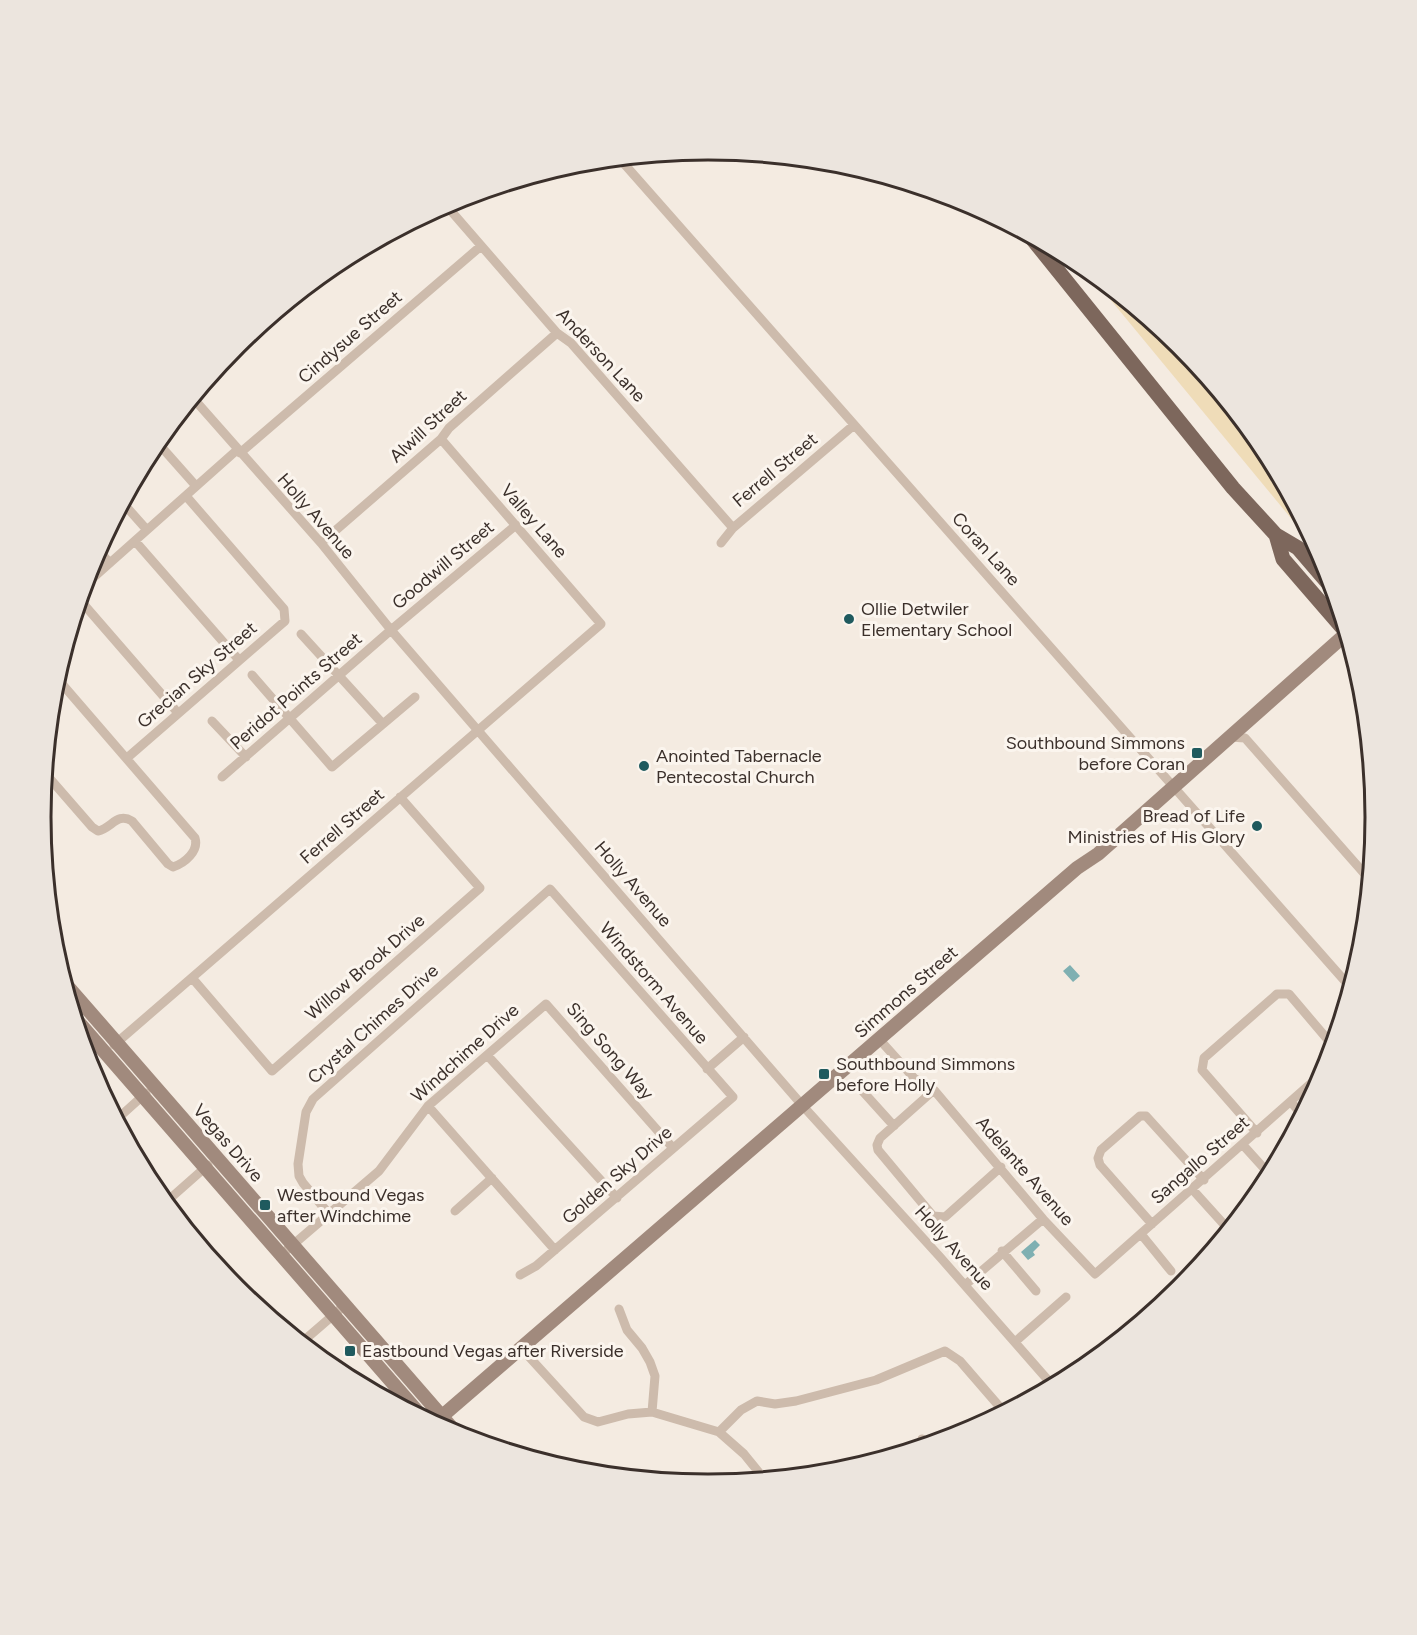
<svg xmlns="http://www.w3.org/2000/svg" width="1417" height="1635" viewBox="0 0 1417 1635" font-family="Figtree,sans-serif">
  <rect width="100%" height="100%" fill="#f4ebe1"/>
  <path fill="#efdcb8" d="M1081,264L1181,345L1264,447L1323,557Z"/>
  <path fill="#7fb0b2" d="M1070,965L1080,976L1073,982L1063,971Z
    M1035,1240L1040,1245L1033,1252L1035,1255L1028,1260L1021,1252Z"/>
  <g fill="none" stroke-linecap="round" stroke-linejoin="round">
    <path stroke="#cdbbac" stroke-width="9" d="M619,158L1351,988
      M445,204L557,333L571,343L733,528
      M193,398L321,543L391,630L802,1105L940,1257L1054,1387
      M157,442L196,486
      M240,453L481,246
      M123,503L147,530
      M135,541L239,660
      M321,543L441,439L449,428L557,333
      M721,543L733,528L854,425
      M98,550L110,563
      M84,586L237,450
      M80,600L178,713
      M301,634L383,724
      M252,675L332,767L415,697
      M212,721L246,757
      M1230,737L1245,738L1370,880
      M127,758L285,621L284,609L186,496
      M45,773L92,827L98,831C112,828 117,812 132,821L168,864L173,867C185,863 199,851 195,838L56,677
      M222,777L391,630L516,525
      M193,979L272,1071L480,888L400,797
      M879,1039L914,1078L934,1090L1043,1219L1095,1274L1326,1070
      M114,1045L601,624L441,439
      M487,1055L617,1198
      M707,1069L744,1037
      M857,1085L894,1126
      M934,1090L880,1138L877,1145L878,1150L933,1216L945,1217L1001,1167
      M1291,1102L1303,1116
      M428,1106L555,1250
      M116,1120L146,1093
      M1257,1133L1202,1070L1204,1058L1277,994H1289L1334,1047
      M1243,1145L1271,1176
      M1192,1189L1229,1230
      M165,1203L208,1165
      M455,1211L492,1178
      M329,1214L303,1183L299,1176L298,1164L306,1112L313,1099L550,889L733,1097L536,1266L520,1275
      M1152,1224L1100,1165L1098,1158L1101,1150L1140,1116H1146L1204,1180
      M1141,1234L1171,1271
      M1002,1251L1036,1291
      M281,1255L379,1171L428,1106L546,1004L673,1148
      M965,1285L1043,1219
      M619,1309L627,1330L642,1348L650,1362L655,1376L652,1412
      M1015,1342L1066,1297
      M301,1343L345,1305
      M521,1348L584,1417L598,1422L628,1414L652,1412L719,1432L744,1454L765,1480
      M388,1400L399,1390
      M719,1432L741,1410L757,1401L775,1404L796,1401L876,1380L945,1351L960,1361L1005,1413
      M922,1439L927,1446"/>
    <path stroke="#a18a7d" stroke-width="14" d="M63,981L459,1436
      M74,1017L424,1419
      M433,1424L1077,868L1098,854L1347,633"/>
    <path stroke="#7d675c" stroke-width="15" d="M1030,236L1233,488L1276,535L1298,548L1334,590
      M1276,535L1283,559L1347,633"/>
  </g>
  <g fill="#1f5a5e" stroke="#fbf5ee" stroke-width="2">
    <circle cx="849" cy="619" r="6"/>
    <rect x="1191" y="747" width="12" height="12" rx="3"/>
    <circle cx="644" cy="766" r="6"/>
    <circle cx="1257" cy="826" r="6"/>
    <rect x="818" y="1068" width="12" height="12" rx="3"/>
    <rect x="259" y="1199" width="12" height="12" rx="3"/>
    <rect x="344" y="1345" width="12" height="12" rx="3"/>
  </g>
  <g text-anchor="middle" stroke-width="6" stroke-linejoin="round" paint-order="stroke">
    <g font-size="18" fill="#3b302b" stroke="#fbf5ee">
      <text transform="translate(350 337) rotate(-41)" y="6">Cindysue Street</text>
      <text transform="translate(601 355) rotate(47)" y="6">Anderson Lane</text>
      <text transform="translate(428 426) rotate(-43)" y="6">Alwill Street</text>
      <text transform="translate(775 470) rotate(-40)" y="6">Ferrell Street</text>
      <text transform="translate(316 516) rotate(49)" y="6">Holly Avenue</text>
      <text transform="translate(534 521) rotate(49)" y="6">Valley Lane</text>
      <text transform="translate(986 549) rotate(48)" y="6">Coran Lane</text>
      <text transform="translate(443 565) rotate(-40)" y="6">Goodwill Street</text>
      <text transform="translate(197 675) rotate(-41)" y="6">Grecian Sky Street</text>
      <text transform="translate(296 691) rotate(-41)" y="6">Peridot Points Street</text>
      <text transform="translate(342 826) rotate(-41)" y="6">Ferrell Street</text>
      <text transform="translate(633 884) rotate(49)" y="6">Holly Avenue</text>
      <text transform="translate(365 967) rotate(-41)" y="6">Willow Brook Drive</text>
      <text transform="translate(654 983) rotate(49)" y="6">Windstorm Avenue</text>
      <text transform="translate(906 992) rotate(-41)" y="6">Simmons Street</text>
      <text transform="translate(373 1024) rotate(-42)" y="6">Crystal Chimes Drive</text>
      <text transform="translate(610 1051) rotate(49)" y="6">Sing Song Way</text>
      <text transform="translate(465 1053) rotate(-42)" y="6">Windchime Drive</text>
      <text transform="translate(228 1143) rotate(49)" y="6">Vegas Drive</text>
      <text transform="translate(1200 1160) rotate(-41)" y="6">Sangallo Street</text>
      <text transform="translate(1025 1171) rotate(49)" y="6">Adelante Avenue</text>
      <text transform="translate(617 1175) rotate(-41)" y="6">Golden Sky Drive</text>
      <text transform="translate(954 1248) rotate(48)" y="6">Holly Avenue</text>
    </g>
    <g font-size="18" fill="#3b302b" stroke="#fbf5ee" text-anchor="start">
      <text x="861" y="615">Ollie Detwiler<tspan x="861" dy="21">Elementary School</tspan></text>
      <text x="1185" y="749" text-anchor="end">Southbound Simmons<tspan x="1185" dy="21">before Coran</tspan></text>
      <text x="656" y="762">Anointed Tabernacle<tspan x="656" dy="21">Pentecostal Church</tspan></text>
      <text x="1245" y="822" text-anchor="end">Bread of Life<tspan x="1245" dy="21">Ministries of His Glory</tspan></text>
      <text x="836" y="1070">Southbound Simmons<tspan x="836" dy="21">before Holly</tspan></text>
      <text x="277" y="1201">Westbound Vegas<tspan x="277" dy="21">after Windchime</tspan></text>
      <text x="362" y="1357">Eastbound Vegas after Riverside</text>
    </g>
  </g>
  <path d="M0 0H1417V1635H0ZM51 817a657 657 0 1 1 1314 0a657 657 0 1 1-1314 0Z" fill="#ece5de" fill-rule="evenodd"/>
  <path fill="none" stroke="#3b302b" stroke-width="3" d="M51 817a657 657 0 1 1 1314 0a657 657 0 1 1-1314 0Z"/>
</svg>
